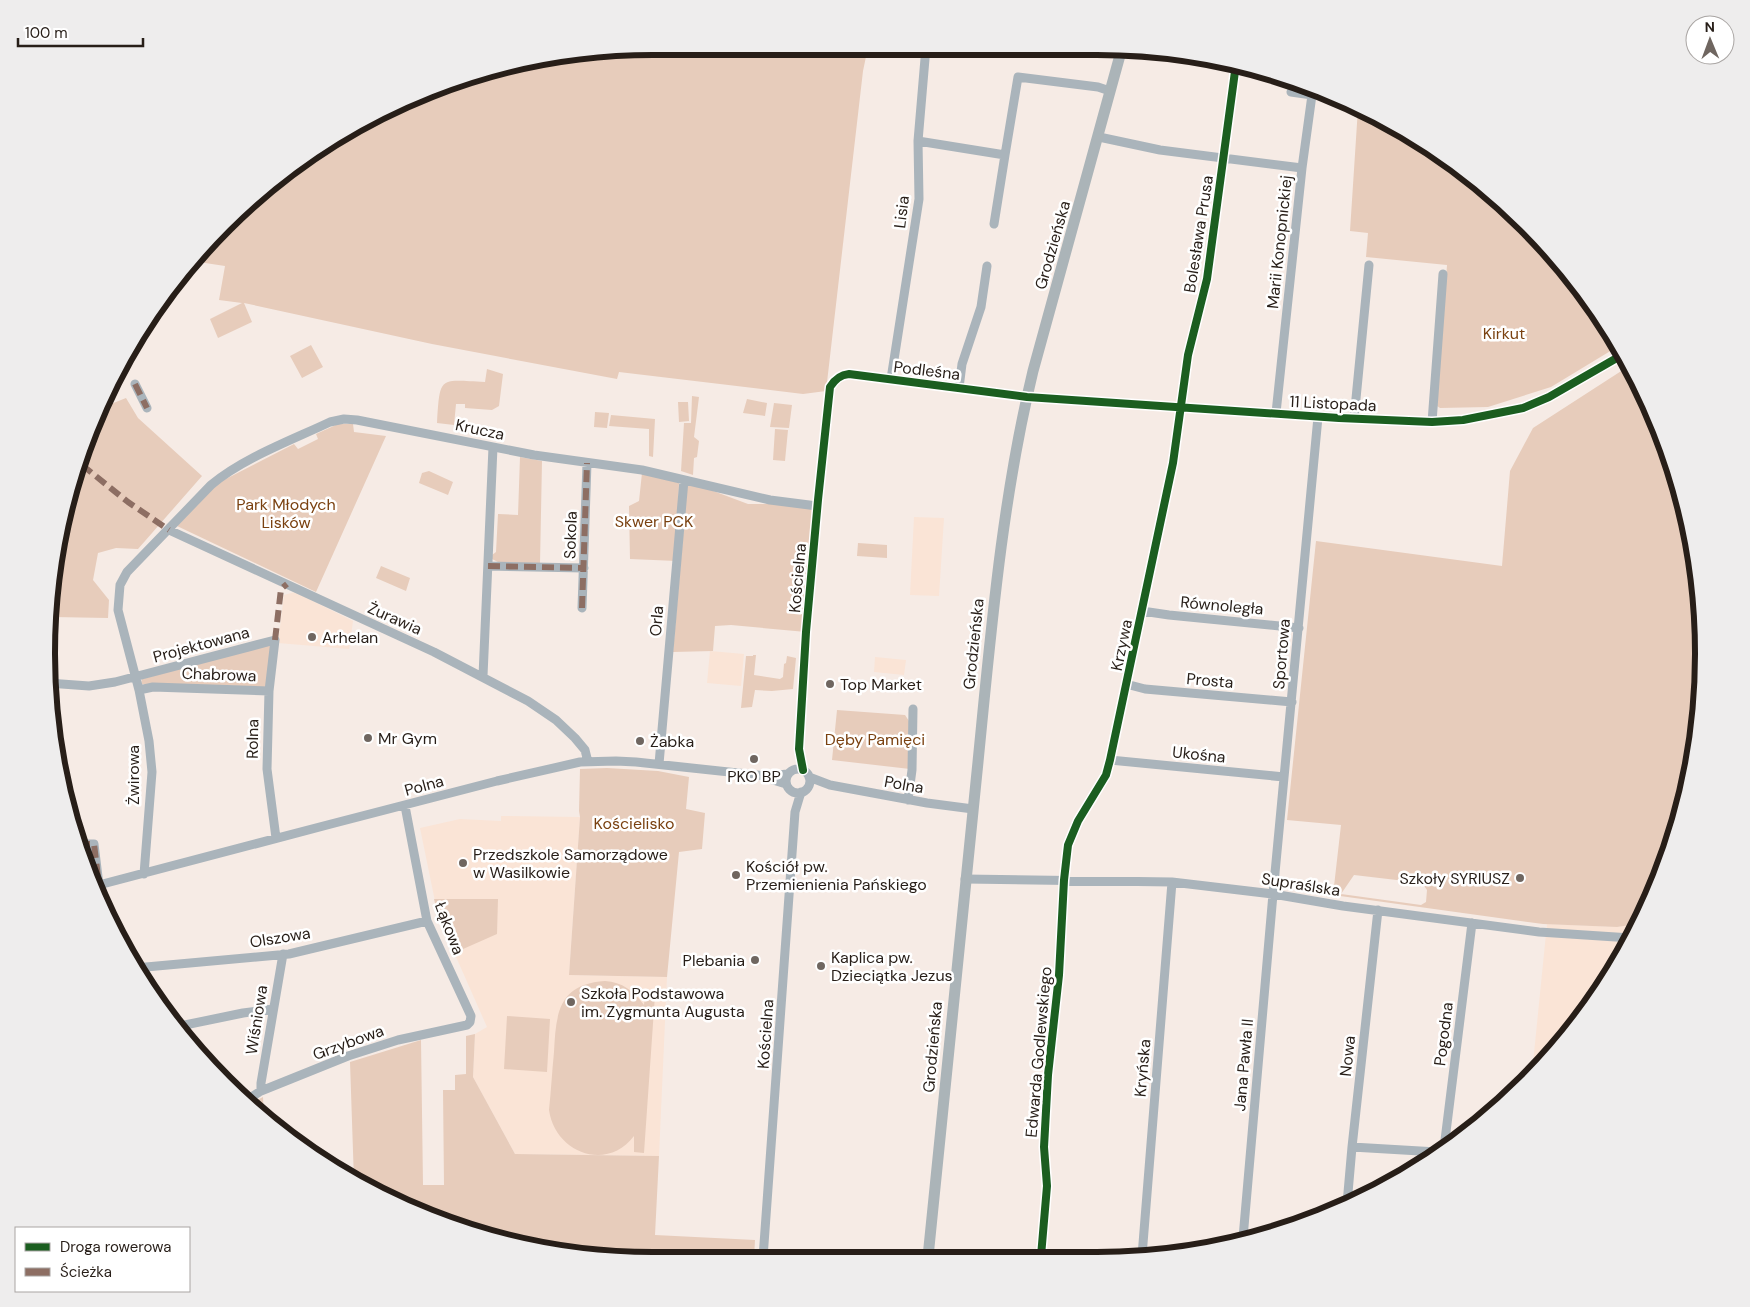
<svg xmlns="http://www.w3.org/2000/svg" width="1750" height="1307" viewBox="0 0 1750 1307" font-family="'DM Sans',sans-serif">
  <rect width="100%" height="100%" fill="#f6ebe5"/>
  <path fill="#fae4d6" d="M914,517L944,518L939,596L910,595Z
    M295,592L353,621L349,649L278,643L284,595Z
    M710,651L744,654L741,686L707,683Z
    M875,657L906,660L904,675L874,672Z
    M501,816L580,817L569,975L667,977L659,1156L515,1154L473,1077L475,1034L487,1027L438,916L420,828L460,819L501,821Z
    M1547,924L1617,927L1637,924L1622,957L1553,1054L1532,1073Z"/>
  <path fill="#e7ccbb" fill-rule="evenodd" d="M654,46L868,47L863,71L826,391L803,394L619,372L617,379L432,344L244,303L252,322L218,338L210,319L242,303L219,300L225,266L192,261L197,253L284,172L350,128L496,67Z
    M1358,108L1434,148L1497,197L1578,284L1617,347L1551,387L1488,407L1440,408L1437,406L1447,265L1366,257L1368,233L1350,231Z
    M311,345L323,367L302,378L290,356Z
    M1629,366L1641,385L1683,497L1702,614L1699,733L1671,849L1637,924L1617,927L1543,924L1333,895L1341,825L1287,820L1316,541L1502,566L1510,471L1533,428ZM1354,875L1422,883L1427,890L1426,902L1421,905L1341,894Z
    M487,369L503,374L499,406L492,410L465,408V404H456L454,425L437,423C440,375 439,380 485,382Z
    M692,396L699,397L694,437L699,441L697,457L694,458L693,475L681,471L684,423H691Z
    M126,398L138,418L202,476L138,549L116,548L98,553L93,580L109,600L108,618L53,617L58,535L101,408Z
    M747,399L767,403L765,416L743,413Z
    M678,402H688L689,421L679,422Z
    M774,403L792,405L789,428L770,427Z
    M595,412L609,413L607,428L594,427Z
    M611,415L655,419L653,457L649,456V429L609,426Z
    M338,424H353L354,432L386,436L316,592L177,526L218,483L294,444L298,449L318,439L316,434Z
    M775,429L788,430L785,461L773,460Z
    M520,457L542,461L540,564L498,562L492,559V555L496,552L498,514L518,515Z
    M429,471L453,482L448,495L419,483L422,473Z
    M642,473L679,483L677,561L630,559L629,506L639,501Z
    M684,480L748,504H804L817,511L806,632L731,625L715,626L713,651L673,652L687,489Z
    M858,543L887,545V558L857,556Z
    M381,566L410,578L406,591L376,578Z
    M272,643L267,689L141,684L142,679Z
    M753,655H756L754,675L780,679L783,677L784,664L786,663L787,656L796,658L793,689L772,691L755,690L752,707L741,708L746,656H753Z
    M837,710L905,715L909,721L910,769L832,760Z
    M607,768L658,771L689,777L686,809L705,813L702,849L679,852L667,977L569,975L580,817L579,811L580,769Z
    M434,899H498L497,934L454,953L438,916Z
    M605,981C622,982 634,991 644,1005L645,994L655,995L644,1153L634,1152V1136C607,1172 555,1153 549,1110C551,1091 552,1072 554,1052C556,1014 558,984 605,981Z
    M507,1016L550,1019L547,1072L504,1069Z
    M475,1034L473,1077L515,1154L659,1156L655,1235L755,1240L754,1258L613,1259L496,1240L354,1181L350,1062L421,1040L423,1185H444L443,1090H455V1075L466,1074V1036Z
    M263,1097L264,1118L248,1105Z"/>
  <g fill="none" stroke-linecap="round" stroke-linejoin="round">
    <path stroke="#c3e1f6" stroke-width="2.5" d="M605,1258L620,1252L699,1259"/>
    <path stroke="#aab4bb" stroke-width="9" d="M1099,137L1160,150L1302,168
      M918,141L1005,155L1018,77L1098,87L1110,91
      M994,224L1005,155
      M891,379L919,199L918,141L926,47
      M135,384L147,408
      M959,388L962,364L981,307L987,266
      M1276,413L1302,168L1312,95L1291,92
      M1354,419L1369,265
      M1432,422L1443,274
      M169,530L434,652L528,701L556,720L575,738L585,750L588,762
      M488,566L584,568
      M582,608L587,463
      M1142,611L1169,615L1299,628
      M483,676L493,447
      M48,683L89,686L115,682L275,640L269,691L267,769L276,838
      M1126,684L1145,689L1292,702
      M139,690L153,687L269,691
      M1110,760L1284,777
      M659,764L684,480
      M786 781a12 12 0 1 1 24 0a12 12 0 1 1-24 0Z
      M803,770L799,749L806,632L818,500L830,387C835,379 840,375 849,374L1027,397L1339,418L1432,422L1463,420L1523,408L1549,397L1622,355
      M766,776L773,780L786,784
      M809,777L830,785L927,803L973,809
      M908,800L912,770L913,709
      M78,844H94L99,885
      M144,874L152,772L149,741L139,690L118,610L120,585L127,572L211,485C243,458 292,440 330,422L344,419L357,420L534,455L642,470L770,500L817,506
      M965,879L1172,882L1273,894L1343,906L1539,932L1631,938
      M95,886L331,824L497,781L580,762L616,761L636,762L766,776L788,774
      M135,968L289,954L427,921
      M175,1027L243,1013L273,1009
      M261,1091V1083L283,954
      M245,1101L261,1091L348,1056L398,1040L467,1025L470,1022L471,1016L427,921L405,806
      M1352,1147L1437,1152
      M1444,1148L1472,923
      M1347,1204L1352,1147L1378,910
      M1243,1238L1273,894L1318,417
      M1041,1256L1047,1186L1044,1147L1048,1075L1059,975L1064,880L1068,845L1078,821L1106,775L1110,760L1173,463L1188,355L1207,279L1236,64
      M1142,1256L1172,882
      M763,1258L795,812L801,792"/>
    <path stroke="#abb4b8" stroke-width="11" d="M928,1257C945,1092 961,927 978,762C991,631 1002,499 1033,371L1122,48"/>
    <path stroke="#8d6e63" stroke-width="6" stroke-dasharray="12 6" stroke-linecap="butt" d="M135,384L147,408
      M82,465L128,502L169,530
      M488,566L584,568
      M582,608L587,463
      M275,640L281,589L287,584
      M78,844H94L99,885"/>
    <defs>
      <path id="cycleway" d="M803,770L799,749L806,632L818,500L830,387C835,379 840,375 849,374L1027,397L1339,418L1432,422L1463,420L1523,408L1549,397L1622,355
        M1041,1256L1047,1186L1044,1147L1048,1075L1059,975L1064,880L1068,845L1078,821L1106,775L1110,760L1173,463L1188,355L1207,279L1236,64"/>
    </defs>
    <use href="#cycleway" stroke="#fff" stroke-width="11"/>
    <use href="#cycleway" stroke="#1b5e20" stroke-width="8"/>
  </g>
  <g fill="#6f6660" stroke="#fff" stroke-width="2">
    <circle cx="312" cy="637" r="5"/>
    <circle cx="830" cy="684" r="5"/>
    <circle cx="368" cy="738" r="5"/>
    <circle cx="640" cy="741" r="5"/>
    <circle cx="754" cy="759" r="5"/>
    <circle cx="463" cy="863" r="5"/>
    <circle cx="736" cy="875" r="5"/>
    <circle cx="1520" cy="878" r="5"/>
    <circle cx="755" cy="960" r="5"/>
    <circle cx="821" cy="966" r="5"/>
    <circle cx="571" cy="1002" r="5"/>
  </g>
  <g text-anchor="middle" stroke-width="5" stroke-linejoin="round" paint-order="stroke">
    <g font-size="16" fill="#271e18" stroke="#fff">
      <text transform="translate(901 212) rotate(-83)" y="6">Lisia</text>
      <text transform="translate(1198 234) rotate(-81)" y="6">Bolesława Prusa</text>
      <text transform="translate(1279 242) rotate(-84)" y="6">Marii Konopnickiej</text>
      <text transform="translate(1052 245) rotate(-74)" y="6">Grodzieńska</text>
      <text transform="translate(927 370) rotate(7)" y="6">Podleśna</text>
      <text transform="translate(1333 403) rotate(3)" y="6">11 Listopada</text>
      <text transform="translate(480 429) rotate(12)" y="6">Krucza</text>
      <text transform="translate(570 535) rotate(-88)" y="6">Sokola</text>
      <text transform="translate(797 578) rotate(-85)" y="6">Kościelna</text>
      <text transform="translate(1222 605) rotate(5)" y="6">Równoległa</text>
      <text transform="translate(395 618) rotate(24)" y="6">Żurawia</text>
      <text transform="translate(656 621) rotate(-85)" y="6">Orla</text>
      <text transform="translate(201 644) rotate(-15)" y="6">Projektowana</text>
      <text transform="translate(973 644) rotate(-84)" y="6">Grodzieńska</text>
      <text transform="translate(1121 645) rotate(-78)" y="6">Krzywa</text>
      <text transform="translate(1281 654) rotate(-85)" y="6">Sportowa</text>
      <text transform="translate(219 674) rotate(2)" y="6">Chabrowa</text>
      <text transform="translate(1210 680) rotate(5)" y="6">Prosta</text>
      <text transform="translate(252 739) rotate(-89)" y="6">Rolna</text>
      <text transform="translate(1199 754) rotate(6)" y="6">Ukośna</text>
      <text transform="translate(133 775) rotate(-90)" y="6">Żwirowa</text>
      <text transform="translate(904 784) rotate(10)" y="6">Polna</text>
      <text transform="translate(424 785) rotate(-15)" y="6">Polna</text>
      <text transform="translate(1301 884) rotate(9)" y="6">Supraślska</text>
      <text transform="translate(450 928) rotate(69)" y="6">Łąkowa</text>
      <text transform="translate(280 937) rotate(-9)" y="6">Olszowa</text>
      <text transform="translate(256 1020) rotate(-81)" y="6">Wiśniowa</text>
      <text transform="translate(765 1034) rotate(-86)" y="6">Kościelna</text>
      <text transform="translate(1443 1034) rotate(-83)" y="6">Pogodna</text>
      <text transform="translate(348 1042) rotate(-20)" y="6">Grzybowa</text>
      <text transform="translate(932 1047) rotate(-85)" y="6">Grodzieńska</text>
      <text transform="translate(1038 1052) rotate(-85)" y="6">Edwarda Godlewskiego</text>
      <text transform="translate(1347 1056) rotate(-84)" y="6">Nowa</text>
      <text transform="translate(1243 1065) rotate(-85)" y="6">Jana Pawła II</text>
      <text transform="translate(1142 1068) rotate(-85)" y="6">Kryńska</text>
    </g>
    <g font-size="16" fill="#7a4110" stroke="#fff">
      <text x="1504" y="339">Kirkut</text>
      <text x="286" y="510">Park Młodych<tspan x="286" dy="18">Lisków</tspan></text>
      <text x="654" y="527">Skwer PCK</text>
      <text x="875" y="745">Dęby Pamięci</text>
      <text x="634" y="829">Kościelisko</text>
    </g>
    <g font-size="16" fill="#271e18" stroke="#fff" text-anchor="start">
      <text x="322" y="643">Arhelan</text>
      <text x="840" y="690">Top Market</text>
      <text x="378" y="744">Mr Gym</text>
      <text x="650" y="747">Żabka</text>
      <text x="754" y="782" text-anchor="middle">PKO BP</text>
      <text x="473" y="860">Przedszkole Samorządowe<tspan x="473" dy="18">w Wasilkowie</tspan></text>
      <text x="746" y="872">Kościół pw.<tspan x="746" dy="18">Przemienienia Pańskiego</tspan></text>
      <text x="1510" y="884" text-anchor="end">Szkoły SYRIUSZ</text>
      <text x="831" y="963">Kaplica pw.<tspan x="831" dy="18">Dzieciątka Jezus</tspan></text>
      <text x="745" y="966" text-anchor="end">Plebania</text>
      <text x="581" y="999">Szkoła Podstawowa<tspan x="581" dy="18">im. Zygmunta Augusta</tspan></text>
    </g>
  </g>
  <path d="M0 0H1750V1307H0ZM653 55H1097A598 598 0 0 1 1695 653V654A598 598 0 0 1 1097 1252H653A598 598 0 0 1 55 654V653A598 598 0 0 1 653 55Z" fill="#eeeded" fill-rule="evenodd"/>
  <path fill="none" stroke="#271e18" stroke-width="6" d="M653 55H1097A598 598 0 0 1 1695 653V654A598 598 0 0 1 1097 1252H653A598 598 0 0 1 55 654V653A598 598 0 0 1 653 55Z"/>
  <rect x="15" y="1227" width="175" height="65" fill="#ffffff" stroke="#a9a5a3"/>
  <rect x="25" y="1243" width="25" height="8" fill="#1b5e20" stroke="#a9a5a3"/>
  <text x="60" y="1252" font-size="15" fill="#271e18">Droga rowerowa</text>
  <rect x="25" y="1268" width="25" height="8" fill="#8d6e63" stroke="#a9a5a3"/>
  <text x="60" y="1277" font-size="15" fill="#271e18">Ścieżka</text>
  <g transform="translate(1710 40) rotate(359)"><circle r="24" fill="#ffffff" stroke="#a9a5a3"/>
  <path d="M0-4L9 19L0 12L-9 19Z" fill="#6f6660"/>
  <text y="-8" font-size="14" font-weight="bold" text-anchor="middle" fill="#271e18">N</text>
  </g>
  <path d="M18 38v8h125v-8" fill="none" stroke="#271e18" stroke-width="2.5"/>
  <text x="25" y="38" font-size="15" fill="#271e18" stroke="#ffffff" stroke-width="4" paint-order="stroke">100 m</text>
</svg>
